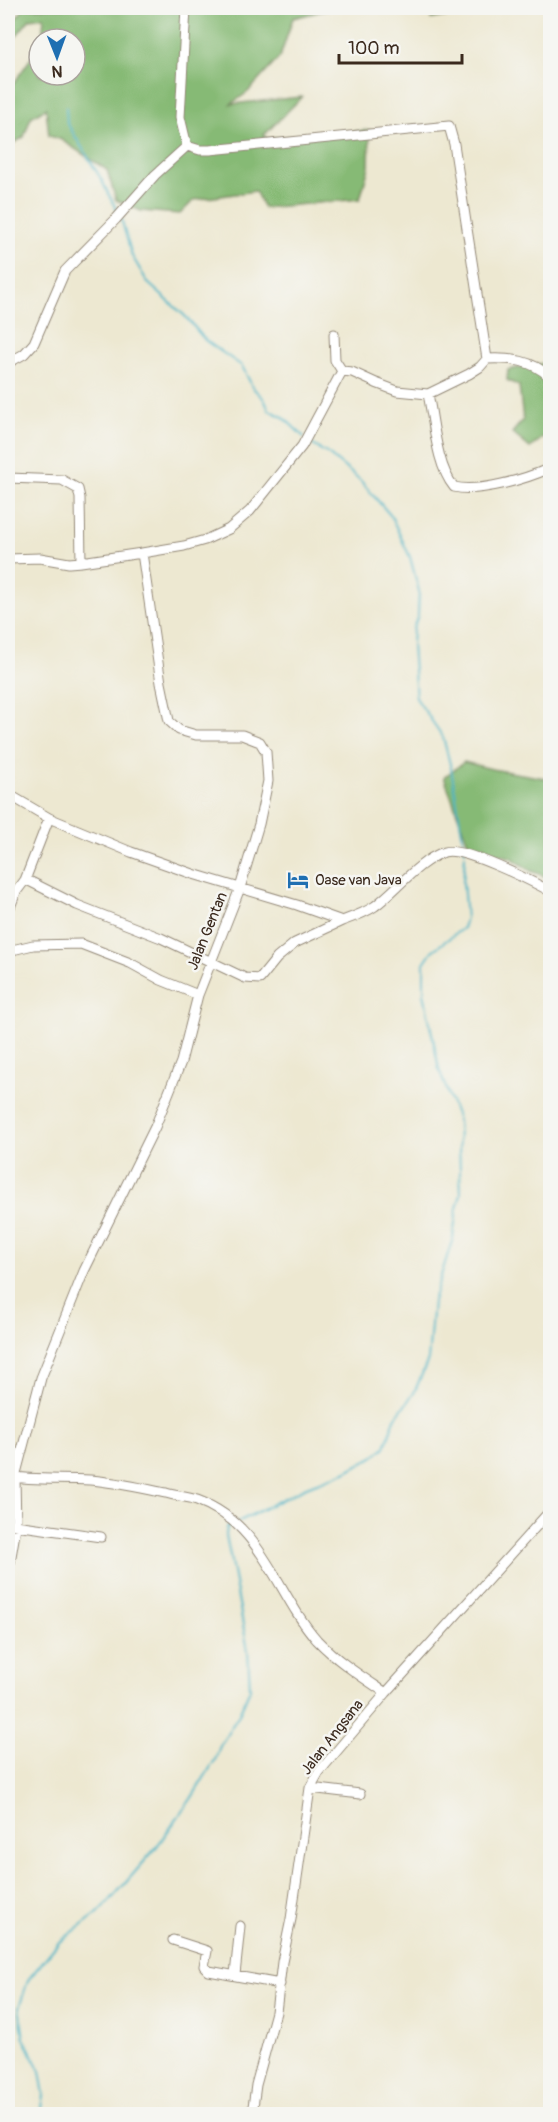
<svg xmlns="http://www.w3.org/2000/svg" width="558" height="2122" viewBox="0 0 558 2122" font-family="Pangolin,sans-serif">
  <rect width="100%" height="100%" fill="#f6f6f2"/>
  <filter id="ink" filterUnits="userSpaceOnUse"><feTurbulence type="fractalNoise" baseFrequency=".0167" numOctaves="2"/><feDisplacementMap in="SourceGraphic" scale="12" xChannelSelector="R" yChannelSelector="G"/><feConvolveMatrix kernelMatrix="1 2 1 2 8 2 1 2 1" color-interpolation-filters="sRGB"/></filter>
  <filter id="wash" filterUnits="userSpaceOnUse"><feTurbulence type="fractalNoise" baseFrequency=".008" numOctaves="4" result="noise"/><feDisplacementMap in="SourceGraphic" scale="24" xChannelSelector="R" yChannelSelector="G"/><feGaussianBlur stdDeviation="1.35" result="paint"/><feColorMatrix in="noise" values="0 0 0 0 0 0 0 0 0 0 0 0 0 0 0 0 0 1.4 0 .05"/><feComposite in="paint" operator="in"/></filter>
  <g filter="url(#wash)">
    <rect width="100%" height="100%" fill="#ede8d1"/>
    <path fill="#86ba74" stroke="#607249" stroke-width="1.5" d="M25,8H335L293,18L280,57L248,92L231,104L302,97L264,135L267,139L370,130L369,167L360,199L264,208L255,191L194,200L180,214L141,211L116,200L107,170L60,139L49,136L46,108L31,117L24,137L8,147V92L39,46V75H75V39H42L44,17L30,19L8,46V27Z
      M430,8H462L459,14L431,19Z
      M549,335H550V432L530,448L512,433L523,420L519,386L507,380L508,370L550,362Z
      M464,762L492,769L550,779V878L531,871L512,858L469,846L444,777Z"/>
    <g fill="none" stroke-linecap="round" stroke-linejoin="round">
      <path stroke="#4ab4c7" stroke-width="2" d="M66,107L67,123L100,177L118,213
        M121,218L132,256L148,283L185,316L206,341L242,366L253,388L264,399L269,410L283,417L304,437
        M308,442L328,454L359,479L391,516L410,557L419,591L418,615L413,629L412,645L416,698L443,737L451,768L465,851
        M238,1522L304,1488L345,1472L373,1457L385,1447L395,1418L414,1393L428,1360L433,1301L453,1238L457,1208L461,1194L458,1120L439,1069L424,993V963L432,951L463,928L466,918L463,882L465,856
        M41,2114L44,2095L40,2071L24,2038L19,2008L28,1980L58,1943L97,1914L108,1903L155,1849L191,1799L215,1760L220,1746L238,1716L250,1689L248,1651L226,1535L227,1527L233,1524"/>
    </g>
  </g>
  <g filter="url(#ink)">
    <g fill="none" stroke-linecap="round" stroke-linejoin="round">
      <defs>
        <path id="street" d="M186,8L180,117L187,146L200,150H210L449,126L454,144L487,359C511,358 532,360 550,377
          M334,334L335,360L342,371
          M8,363L24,354L34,343L65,271L116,219L155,175L187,146
          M428,394C434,421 436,465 454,487C479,493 526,479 550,468
          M8,478L62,480L78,489L80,498L81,562L142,553L161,683L169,721L179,730L196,735H242L260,742L266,752L268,781L259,824L240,888L198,995L181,1062L155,1127L84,1271L41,1378L15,1477L16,1527L8,1574
          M142,553L184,546L205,540L229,529L250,511L302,446L342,371L352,372L376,383L397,391L428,394L469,374L480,367L487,359
          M8,559L40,558L69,563L81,562
          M8,794L49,818L131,852L193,874L297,905L342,921C353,917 365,913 375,906C398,889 417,862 444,852C462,846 531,881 550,891
          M25,880L49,818
          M8,912L16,892L25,880L31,882L77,905L161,938L245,978L260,979L277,958L295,943L342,921
          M8,951L33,945L81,944L130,963L161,980L198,995
          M8,1476C35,1481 62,1478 90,1480C116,1482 141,1488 166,1493C176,1496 188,1497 197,1500C264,1525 275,1592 317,1640C337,1661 362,1677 386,1693
          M8,1524L101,1537
          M310,1788L360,1794
          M173,1940L207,1951L204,1966L209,1971L280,1984
          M235,1975L240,1926
          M252,2114L256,2085L276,2012L282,1962L291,1919L310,1788L319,1772L386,1693L550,1511"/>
      </defs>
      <use href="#street" stroke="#948978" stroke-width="11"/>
      <use href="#street" stroke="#fff" stroke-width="9"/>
    </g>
  </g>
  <defs>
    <symbol id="hotel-bare" viewBox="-9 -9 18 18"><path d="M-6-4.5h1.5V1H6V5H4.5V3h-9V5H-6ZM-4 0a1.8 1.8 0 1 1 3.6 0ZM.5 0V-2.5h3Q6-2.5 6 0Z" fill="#1f6fb2" stroke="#f6f6f2" stroke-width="2.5" paint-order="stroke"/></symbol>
  </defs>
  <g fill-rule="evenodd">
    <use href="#hotel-bare" x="283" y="865" width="30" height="30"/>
  </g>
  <g text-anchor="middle" stroke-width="5" stroke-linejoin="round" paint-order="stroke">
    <g font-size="15" fill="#3b2a1e" stroke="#f6f6f2" text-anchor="start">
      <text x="315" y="885">Oase van Java</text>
    </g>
    <g font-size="15" fill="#3b2a1e" stroke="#f6f6f2">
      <text transform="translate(207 931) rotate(-68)" y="5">Jalan Gentan</text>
      <text transform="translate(332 1737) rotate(-52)" y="5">Jalan Angsana</text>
    </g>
  </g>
  <rect width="558" height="2122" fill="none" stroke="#f6f6f2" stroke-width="30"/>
  <g transform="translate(57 57) rotate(179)"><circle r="28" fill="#f6f6f2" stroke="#aba49d" stroke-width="1.5"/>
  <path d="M0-4.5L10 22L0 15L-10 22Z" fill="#1f6fb2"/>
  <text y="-9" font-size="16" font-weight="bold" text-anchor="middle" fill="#3b2a1e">N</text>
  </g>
  <path d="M339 54v9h123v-9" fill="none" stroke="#3b2a1e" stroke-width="3"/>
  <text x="348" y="54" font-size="18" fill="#3b2a1e" stroke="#f6f6f2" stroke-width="4.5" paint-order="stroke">100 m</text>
</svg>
